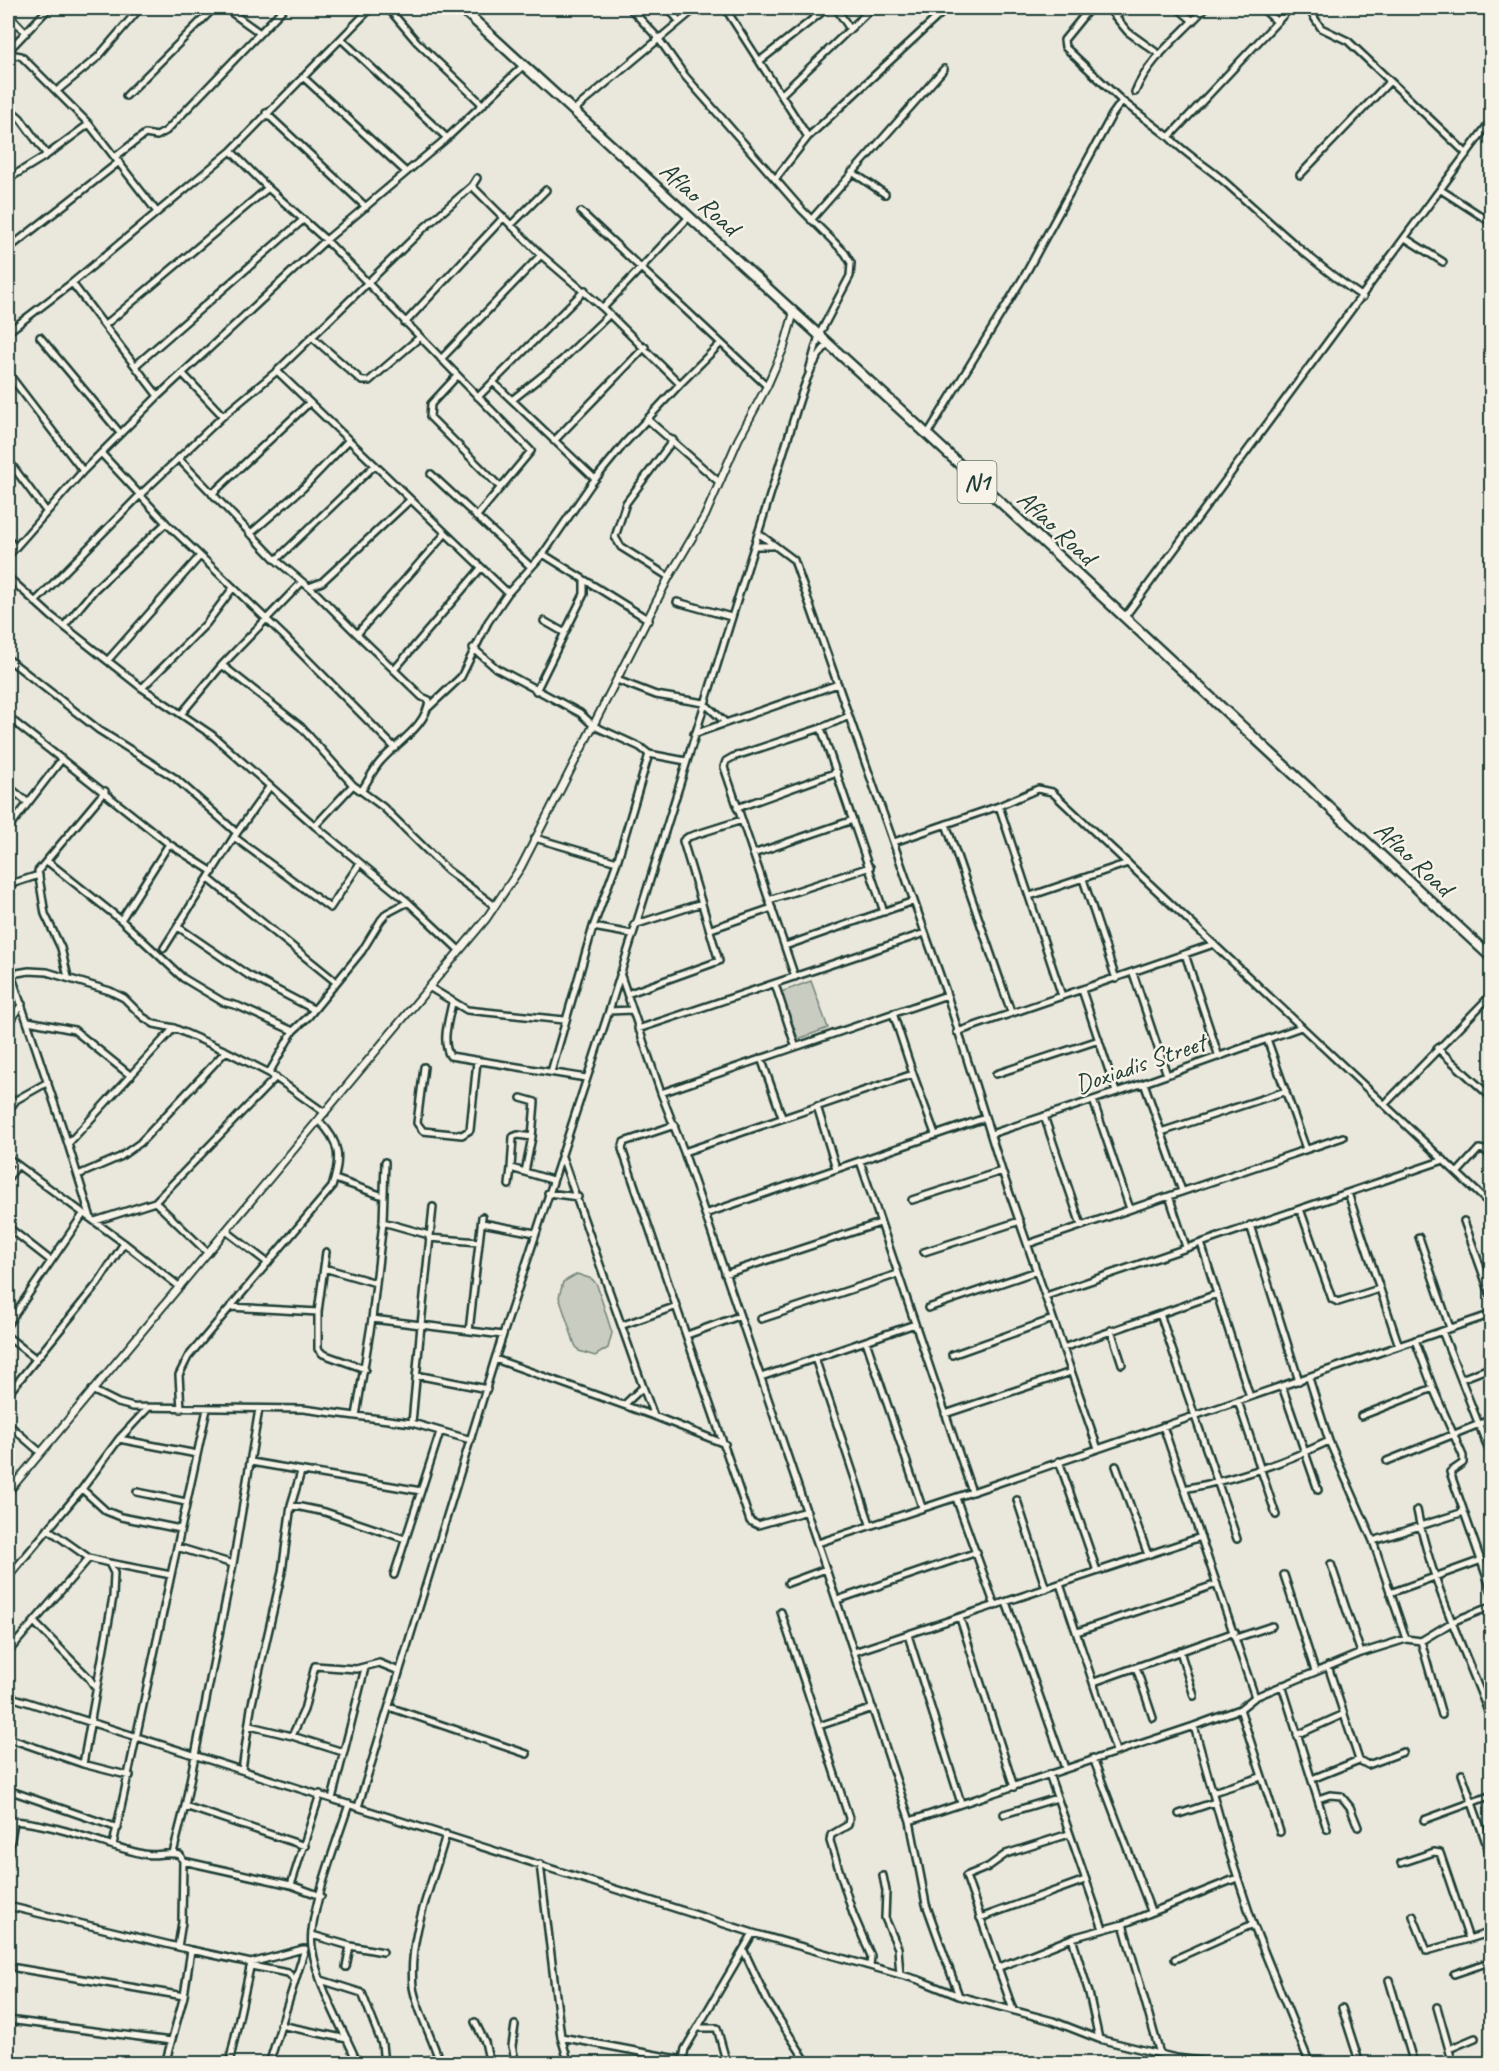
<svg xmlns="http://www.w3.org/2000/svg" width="1499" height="2071" viewBox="0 0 1499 2071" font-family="Caveat,sans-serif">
  <rect width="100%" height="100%" fill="#eae8dd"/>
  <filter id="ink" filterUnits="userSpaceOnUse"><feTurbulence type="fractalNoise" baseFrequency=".0167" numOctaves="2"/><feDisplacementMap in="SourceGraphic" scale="12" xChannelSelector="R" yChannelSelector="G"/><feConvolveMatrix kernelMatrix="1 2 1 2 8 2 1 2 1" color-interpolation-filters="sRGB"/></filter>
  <g filter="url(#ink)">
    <path fill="#c8ccc1" stroke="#74847a" stroke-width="1.5" d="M811,981L828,1028L798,1039L781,992Z
      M577,1274L592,1279L597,1285L612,1333L608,1348L595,1356L579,1351L575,1345L559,1297L563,1282Z"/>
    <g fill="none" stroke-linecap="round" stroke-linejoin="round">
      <defs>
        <path id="minor" d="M225,8L260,33
          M388,8L417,42L483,105
          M630,8L658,38L685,76L802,210L845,253L851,263L850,276L819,335L809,371
          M668,8L679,21
          M725,8L808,137
          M836,8L850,29
          M1090,8L1064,40L1065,47L1122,101L1169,137L1290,8
          M1108,8L1128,32L1160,55
          M1178,8L1193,21
          M1262,8L1276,21
          M1308,8L1321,28L1348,41L1467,154
          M8,14L26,33
          M1116,17L1124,8
          M341,39L447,138
          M8,50L15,55L21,56L89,124L157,212
          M8,51L49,8
          M761,60L827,8
          M303,77L406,172
          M58,90L98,57L140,8
          M1135,92C1148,59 1182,34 1205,8
          M782,94L872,8
          M126,96L214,8
          M574,110L696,8
          M8,113L12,111L20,118L47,155
          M266,113L366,207
          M1169,137C1186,155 1207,166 1226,183C1270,222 1313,264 1363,297
          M231,151L268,188L326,240L531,451L476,517
          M115,157L145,134L157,136L166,131L284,8
          M852,172L885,194
          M1300,175L1390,81
          M776,178L808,137L947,8
          M8,179L47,155L89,124
          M472,186L477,178
          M1441,190L1492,223
          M581,212L721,343
          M690,216L603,308L680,384L721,343L767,386
          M811,220L944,69
          M511,225L546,190
          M1405,238L1443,262
          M8,249L119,162
          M72,283L158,396
          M405,323L503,218
          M105,325L268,188
          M8,332L72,283L231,151L371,8
          M40,337L120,433
          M312,337L362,381H369L419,338
          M441,359L541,255
          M136,365L303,220
          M277,371L508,593
          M8,373L83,471
          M183,374L223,416
          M457,376L431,404L430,417L500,487
          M493,382L595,479
          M478,397L585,290
          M512,400L561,361L610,314
          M647,419L719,482
          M927,435L1026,273L1112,115L1122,101
          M554,441L645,347
          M101,453L166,523L283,635L395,748
          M179,459L276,560L317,594L357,634L445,534
          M8,460L46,511
          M431,474L531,567
          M212,494L309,403
          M758,533L794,560L947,995L1002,1171L1098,1449
          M250,534L303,488L349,440
          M8,539L14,547
          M754,546H772
          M543,554L649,620
          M8,556L83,471L158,396L326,240L447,138L524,65
          M276,560L375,465
          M8,577L51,616L142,688L212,735L315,826L408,902L458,949
          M669,577L621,547L615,537L626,503L673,440
          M309,587L322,582L410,500
          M35,602L141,494L223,416L277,371L424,228L472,186L541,255L603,308
          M677,602L731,617
          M1124,618L1492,119
          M544,621L565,633
          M64,626L95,589L166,523
          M357,634L422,697L429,700C427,726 396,743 380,762C373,770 368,781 362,790
          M473,648L496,668L580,713L594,726L640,747L649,754L686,761
          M8,659L99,730L175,778L237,833
          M108,660L200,556
          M222,665L301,727L353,785L383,807L447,870L495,906
          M394,670L481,568
          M617,680L656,695L704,703L726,723
          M142,688L206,624L233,588
          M536,691L584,594V582
          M428,708L461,677L488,622L508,593L543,554L592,483L624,444L680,384
          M182,713L222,665L302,582
          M8,717L169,844L213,872
          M821,728L884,912
          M694,734L838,684
          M8,786L27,802
          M999,806L1062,996
          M737,808L837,772
          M946,824L1011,1012
          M315,826L353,785
          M8,829L62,759
          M234,837L330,908L360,863
          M535,838L617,862
          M894,842L999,806L1038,789L1052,792L1492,1206
          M753,854L853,820
          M47,861L121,920L183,978L223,1002L238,1006L293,1031
          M209,879L336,982
          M1083,879L1116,979
          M8,885L39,875
          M1030,896L1128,863
          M769,900L870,867
          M121,920L169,844
          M634,925L702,903
          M178,927L248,975L313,1009
          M711,929L772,908
          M632,934L593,927L617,862L649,754
          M785,946L914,901
          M164,948L234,837L270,786
          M1185,954L1219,1057
          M8,965L68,1144
          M620,973L661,1093L684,1152L826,1569
          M1133,973L1167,1075
          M11,974L29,971L47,972L110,991L124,998L143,1017L154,1024L174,1028L226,1051L269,1073L325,1113
          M68,977L61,948L45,914L38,871L105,791
          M795,977L724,767L726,761L733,757L821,728L849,716
          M775,984L795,1045
          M429,987L467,1010L564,1020
          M1082,990L1116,1092
          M627,994L719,961L683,841L688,837L742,820
          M452,1003C449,1018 441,1042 450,1056L586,1078
          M609,1011L632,1010
          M28,1021L74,1030L131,1076
          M8,1023L22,1004
          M638,1029L925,933
          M957,1032L1214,944
          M1267,1039L1306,1149
          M1437,1048L1492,1098
          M761,1058L782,1117
          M424,1067L417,1123L423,1131L462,1135L470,1130L477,1061
          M551,1072L593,927
          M269,1073L293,1031L309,1016L362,951L381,920L387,913L408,902
          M913,1074L935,1134
          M996,1074L1099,1040
          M1144,1083L1182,1191
          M661,1093L947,995
          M521,1098L535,1102L532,1137L518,1135L513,1137L511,1168L552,1180
          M1093,1100L1130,1209
          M1385,1104L1492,994
          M817,1106L836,1168
          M8,1111L16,1100L48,1082
          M1044,1116L1081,1225
          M675,1125L624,1142L622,1149L750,1521L758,1525L807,1511
          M1161,1132L1286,1091
          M991,1134L1144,1083L1301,1027
          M684,1152L913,1074L893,1013
          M561,1154L643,1387
          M8,1158L124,1243L180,1287
          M860,1161L972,1492L1492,1314
          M385,1162L383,1222L372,1319L356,1416L412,1423
          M525,1172L532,1137
          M1457,1173L1479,1149L1484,1150L1492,1156
          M78,1175L120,1157L140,1143L226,1051
          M8,1178L17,1166
          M335,1179L383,1196
          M509,1185L511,1168
          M548,1193L578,1197
          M1348,1193L1399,1346
          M1169,1196L1186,1247
          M912,1200L1002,1171
          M155,1202L208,1253
          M433,1207L421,1325L503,1335
          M1300,1209L1444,1160
          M705,1214L985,1118
          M91,1218L68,1144L174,1028
          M95,1221L155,1202L276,1077
          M1464,1221L1492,1299
          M383,1222L429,1235
          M482,1223L535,1233
          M1250,1225L1299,1381
          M8,1227L50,1260
          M226,1231L268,1263
          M1419,1237L1450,1328
          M429,1238L479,1242
          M1028,1244L1343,1137
          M326,1252L318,1312V1349L323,1354L365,1369
          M924,1252L1020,1221
          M324,1268L376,1283
          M725,1274L880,1223
          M1217,1294L1201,1243L1300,1209L1332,1299L1338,1302L1379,1289
          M1046,1296L1201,1243
          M230,1307L318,1312
          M928,1308L1037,1271
          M372,1319L421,1325L412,1423L471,1440
          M761,1319L898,1274
          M8,1324L84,1213
          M623,1325L677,1306
          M1111,1330L1122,1364
          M469,1331L482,1217
          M1442,1331L1492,1458
          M687,1335L739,1316
          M8,1337L36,1359
          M866,1341L922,1507
          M1063,1348L1160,1314
          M952,1355L1053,1319
          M815,1358L870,1524
          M495,1359L654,1416L725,1444
          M416,1375L487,1389
          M761,1377L915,1324
          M1309,1378L1329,1441L1373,1541L1406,1639
          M1461,1379L1492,1367
          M1282,1386L1318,1490
          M1433,1388L1463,1456V1463L1450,1472L1492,1592
          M92,1390L118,1403L133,1407L303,1409L356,1416
          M8,1394L98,1283L124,1243
          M1238,1401L1276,1515
          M624,1405L643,1387L654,1416
          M181,1409L179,1375L188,1357L332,1187C341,1159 341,1142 319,1121
          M945,1414L1071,1372
          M1361,1416L1433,1388L1415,1340
          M8,1424L39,1451
          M1163,1426L1255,1697L1361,1653L1406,1639L1421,1641L1454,1621L1492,1606
          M119,1439L197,1454
          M1059,1461L1097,1571
          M1387,1461L1492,1419
          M251,1462L421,1491
          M1116,1466L1148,1555
          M82,1489L106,1511L121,1517L180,1529
          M1184,1489C1234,1480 1283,1463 1329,1441
          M137,1492L186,1502
          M956,1498L995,1606
          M1017,1500L1046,1589
          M291,1505L325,1512L405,1539
          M1417,1510C1430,1578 1462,1644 1487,1709
          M48,1529L89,1558L109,1563L114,1573L113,1597L83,1764
          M1237,1539L1160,1314L1217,1294L1250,1397
          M1373,1541L1464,1512
          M818,1543L972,1492
          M177,1547L207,1409
          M109,1563L171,1575
          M233,1564L259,1409
          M1331,1564L1361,1653
          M394,1575L440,1432
          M1284,1575L1315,1671
          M8,1577L82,1489L119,1439L148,1408
          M788,1583L826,1569L910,1821L1194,1726L1240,1709L1255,1697
          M1060,1584L1116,1751
          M1390,1593L1479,1561
          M837,1600L977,1552
          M1006,1602L1065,1768
          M781,1612L819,1726L873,1708
          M960,1618L1014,1787
          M34,1622L89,1678L95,1687
          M1077,1632L1217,1584
          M908,1635L961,1803
          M1236,1638L1272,1626
          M1421,1641L1442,1715
          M1180,1651L1194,1696
          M8,1652L89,1558
          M854,1652L1201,1537
          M1328,1666L1359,1760L1368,1765L1403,1752
          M1136,1667L1153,1718
          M1094,1682L1235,1632
          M1282,1685L1327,1829
          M8,1696L753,1933L919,1980L959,1996L1053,2021L1099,2039L1176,2058L1226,2064
          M389,1707L527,1754
          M1240,1709L1280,1832
          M250,1726L292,1736L343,1752
          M819,1726L849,1818L848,1825L831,1835L830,1841L853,1914L871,1956L870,1966
          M1194,1726L1229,1851L1253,1924L1310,2064
          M1297,1735L1344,1714
          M292,1736L304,1710L315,1666L356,1669L379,1663L399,1671
          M8,1738L83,1764L130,1776
          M1093,1758L1151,1911
          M242,1770L251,1708L282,1572L291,1505L301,1472
          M1049,1774L1103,1929
          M1462,1774L1492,1860
          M1312,1779L1359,1760
          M8,1790L118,1828
          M1213,1792L1261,1777
          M332,1799L365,1668
          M1318,1799L1330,1795L1341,1796L1350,1807L1358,1827
          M349,1804C339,1836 307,1917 312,1947C318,1988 342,2026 358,2064
          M185,1806L305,1846
          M358,1807L495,1359L609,1011L787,441C796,413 807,364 828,344
          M1004,1814L1057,1798
          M1179,1814L1215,1802
          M1424,1820L1492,1795
          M8,1821C54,1822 99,1844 143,1854C156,1857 168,1851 180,1855L183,1861L291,1885L321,1896
          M910,1821L926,1904L959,1996
          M113,1845L177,1547L233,1564L185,1806L173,1853
          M8,1856L14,1822
          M1401,1863L1434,1852L1440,1853L1469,1939L1492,1932
          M540,1864L561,2037L569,2064
          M883,1876L886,1891L885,1918L898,1948L900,1975
          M291,1885L320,1794
          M8,1906L191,1950
          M1413,1916L1427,1951L1469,1939
          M980,1918L1085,1880
          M1123,1924L1160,2054
          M312,1935L350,1946
          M1072,1938L1089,1993L1099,2039
          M178,1947L182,1922L183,1861
          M744,1951L768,2002L808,2064
          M1175,1959L1253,1924
          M251,1966L288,1973L294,1979
          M346,1967L350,1946L383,1952
          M16,1968L184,1996
          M997,1968L1072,1938L1123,1924L1237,1878
          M1454,1974L1492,1961
          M321,1980L362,1993L382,2044L384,2064
          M1389,1980L1414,2064
          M1437,2007L1453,2064
          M1342,2008L1360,2064
          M1013,2010L966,1876L988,1867L1006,1854L1069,1834
          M8,2020L171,2041
          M475,2022L485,2042L490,2064
          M280,2025L347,2039
          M515,2025L512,2046L516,2064
          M698,2028H717L727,2064
          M561,2037L683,2060
          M1449,2049L1475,2038
          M438,2057C431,2036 416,2007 413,1987C408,1933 433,1884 446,1834
          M358,2063L369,2064
          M165,2064L184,1996L191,1950L251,1963
          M229,2064L251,1963L303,1949
          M269,2064L305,1949
          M416,2064L438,2057L440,2064
          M682,2064L685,2049L753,1933
          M1331,2064H1333"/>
        <path id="tertiary" d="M8,1492L486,919L521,867L669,577L705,516L738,440L767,386L784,347L794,312"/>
        <path id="trunk" d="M461,8L902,411L1492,958"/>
      </defs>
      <use href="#minor" stroke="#1f3d34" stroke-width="10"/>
      <use href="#tertiary" stroke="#1f3d34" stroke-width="10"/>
      <use href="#trunk" stroke="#1f3d34" stroke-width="13"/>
      <use href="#minor" stroke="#f7f3e8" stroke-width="5"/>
      <use href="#tertiary" stroke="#f7f3e8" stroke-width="6"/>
      <use href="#trunk" stroke="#f7f3e8" stroke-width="8"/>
    </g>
  </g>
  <g text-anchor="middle" stroke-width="5" stroke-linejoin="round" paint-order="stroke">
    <rect fill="#f7f3e8" stroke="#60746a" stroke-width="1.5" x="957.5" y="461" width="39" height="42" rx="4.5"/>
    <g font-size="24" font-weight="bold" fill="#1f3d34">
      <text x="977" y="490">N1</text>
    </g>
    <g font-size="26" fill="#1f3d34" stroke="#f7f3e8">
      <text transform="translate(700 198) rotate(42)" y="9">Aflao Road</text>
      <text transform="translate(1057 527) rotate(43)" y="9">Aflao Road</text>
      <text transform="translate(1414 858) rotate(43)" y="9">Aflao Road</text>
      <text transform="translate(1140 1063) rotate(-19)" y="9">Doxiadis Street</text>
    </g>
  </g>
  <rect width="1499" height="2071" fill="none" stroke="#f7f3e8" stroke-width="30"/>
  <rect x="15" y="15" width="1469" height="2041" fill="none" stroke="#1f3d34" stroke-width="2" filter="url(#ink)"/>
</svg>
